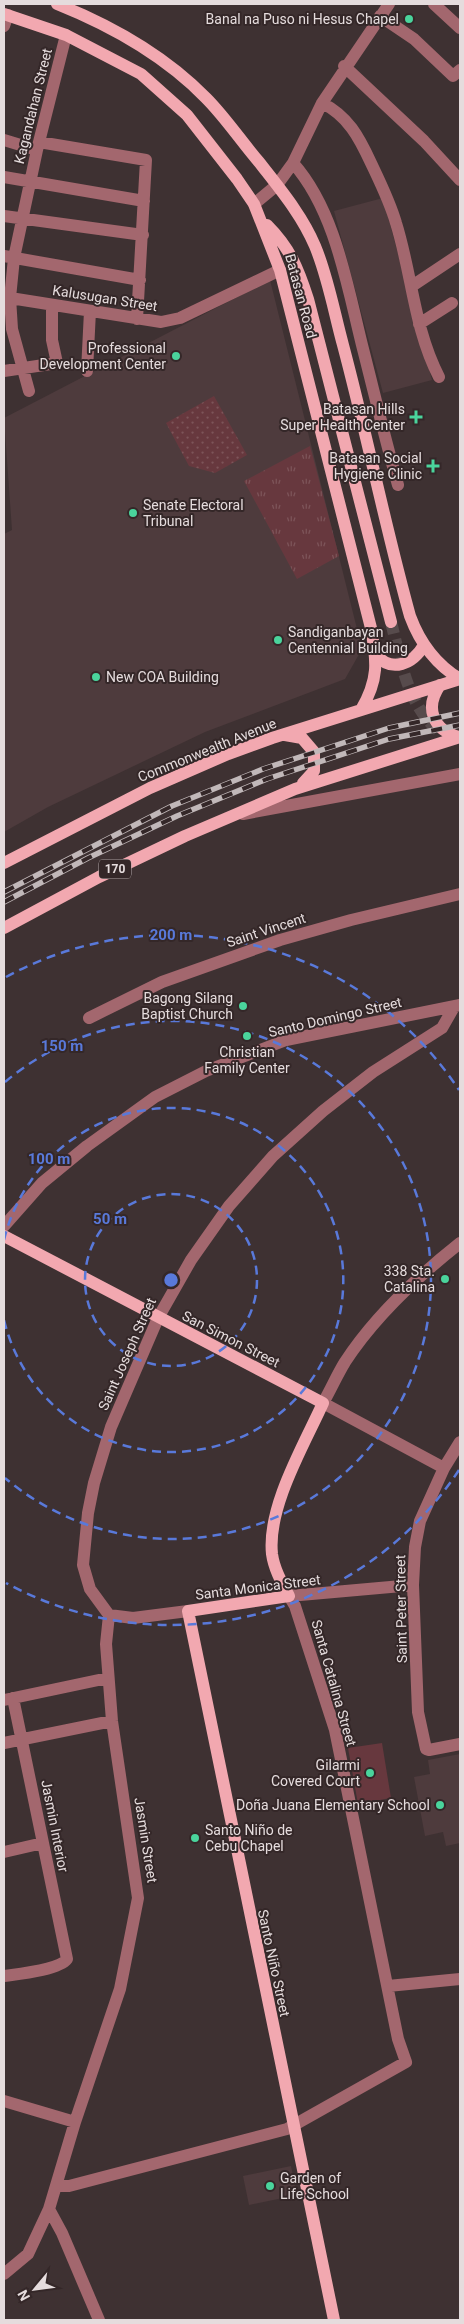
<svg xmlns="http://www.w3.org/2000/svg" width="464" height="2324" viewBox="0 0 464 2324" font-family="Roboto,sans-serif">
  <defs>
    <pattern id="grass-dots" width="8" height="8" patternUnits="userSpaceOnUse" patternTransform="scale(1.25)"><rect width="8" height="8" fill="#67383e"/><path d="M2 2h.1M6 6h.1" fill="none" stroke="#7d5459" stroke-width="1.8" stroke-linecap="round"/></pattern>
    <pattern id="park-tufts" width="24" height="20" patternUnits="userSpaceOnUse" patternTransform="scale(1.25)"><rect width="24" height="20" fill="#67383e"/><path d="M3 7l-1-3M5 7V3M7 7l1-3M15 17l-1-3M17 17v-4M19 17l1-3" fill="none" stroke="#7d5459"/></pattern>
  </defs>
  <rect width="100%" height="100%" fill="#3e3132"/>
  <path fill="#4e3b3d" d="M383,198L432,380L383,393L334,211Z
    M270,280L362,649L345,679L205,732L48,807L4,832V534L12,530L4,418Z
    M459,1747H460V1843L446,1846L443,1832L425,1836L414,1777L430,1774L428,1760L460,1754Z
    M291,2166L297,2195L249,2205L243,2176Z"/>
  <path fill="url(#grass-dots)" d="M214,396L247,455L215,473L189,466L166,423Z"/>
  <path fill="url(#park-tufts)" d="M310,446L339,556L297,579L244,481Z"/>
  <path fill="#67383e" d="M382,1743L391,1798L358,1804L348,1748Z"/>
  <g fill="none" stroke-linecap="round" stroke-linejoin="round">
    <path stroke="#574b4c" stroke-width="12" stroke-dasharray="12 6" stroke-linecap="butt" d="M391,622C401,661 407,705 440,732"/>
    <path stroke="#a3676e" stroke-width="12" d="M434,4L460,28
      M380,16L414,39L453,76L460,70
      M4,26L8,15
      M344,66L424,141L460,180
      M322,103C348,116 359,137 371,163C380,182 390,202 396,223C412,274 414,329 439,377
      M4,140L37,150
      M39,142L146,160L137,319
      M293,163C335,210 347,285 362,345C374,392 385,439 398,485
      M4,177L144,201
      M254,204L277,185L293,163L322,103L389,4
      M4,216L143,235
      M4,256L140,280
      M412,286L460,254
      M4,297L161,322L180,318L280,270
      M419,324L452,303
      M4,371L57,363L52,340V305
      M87,371L90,311
      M29,391L12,329L10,298L14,258L37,150L66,35
      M243,814L460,774
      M89,1018L162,982L280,940L351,920L460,894
      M4,1226L42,1183L87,1146L155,1097L206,1071L286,1040L460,1005
      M460,1442L444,1468L420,1521L415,1547L413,1585L418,1712L426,1749L429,1750L460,1744
      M444,1468L323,1403C331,1389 337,1375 345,1362C375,1316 417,1277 460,1243
      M188,1611L133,1618L109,1615L90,1589L83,1565L88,1513L94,1483L111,1427L158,1318L191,1260L229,1206L273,1156L323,1111L373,1072L442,1028L454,1007
      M4,1700L108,1678
      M4,1743L112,1721
      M4,1852L43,1843
      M4,1976C18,1974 59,1970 67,1959L13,1698
      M388,1986L460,1979
      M4,2101L75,2122
      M56,2186H69L287,2129L406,2062L398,2039L335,1730L295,1606L289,1596L413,1585
      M49,2209L62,2233L99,2320
      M4,2274L28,2254L49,2209L75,2122L120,1989L138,1898L112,1721L106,1644L109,1615"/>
    <path stroke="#f2a8b0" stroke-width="12" d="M57,4C112,26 164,55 206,98C225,117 241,141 259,162C280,189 302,215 315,246C328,277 334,312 343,345C367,435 385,526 410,616C420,643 435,664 460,679
      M4,14L66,35L141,74L187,115L237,179L254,204L280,270L371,628C377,662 379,679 361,710
      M267,225C290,248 298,268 308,299L391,622
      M376,655C392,673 413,664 424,645
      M440,685C424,708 433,730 459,737
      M285,735L302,738L314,752V771L303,783
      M4,863L150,788L228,754L272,738L460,679
      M4,928L99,877L185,836L295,789L460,737
      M4,1236L323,1403C304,1445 267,1507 272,1554C274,1569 282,1583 289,1596L188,1611L334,2320"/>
    <defs>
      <path id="rail" d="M4,892L172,806L263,769L389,728L460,713
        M4,902L88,858L177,816L267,779L389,739L460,725"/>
    </defs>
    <use href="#rail" stroke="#c1b8b9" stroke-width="5.5"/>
    <use href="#rail" stroke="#342728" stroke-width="4" stroke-dasharray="11" stroke-linecap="butt"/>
  </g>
  <g fill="none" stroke="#5979da" stroke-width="2.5" stroke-dasharray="9 6">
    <circle cx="171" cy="1280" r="86"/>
    <path d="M4 1240A172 172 0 1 1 4 1320"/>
    <path d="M5 1082A259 259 0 1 1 5 1478"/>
    <path d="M459 1470A345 345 0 0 1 6 1583M6 977A345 345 0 0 1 459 1090"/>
  </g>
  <g fill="#4ad49c" stroke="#342728" stroke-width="2">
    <circle cx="409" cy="19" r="5"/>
    <circle cx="176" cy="356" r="5"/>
    <path d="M413.5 409.5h5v5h5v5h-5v5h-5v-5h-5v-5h5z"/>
    <path d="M430.5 458.5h5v5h5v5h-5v5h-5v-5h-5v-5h5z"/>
    <circle cx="133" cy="513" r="5"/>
    <circle cx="278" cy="640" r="5"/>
    <circle cx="96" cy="677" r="5"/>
    <circle cx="243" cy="1006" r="5"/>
    <circle cx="247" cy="1036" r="5"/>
    <circle cx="445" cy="1279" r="5"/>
    <circle cx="370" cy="1773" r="5"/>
    <circle cx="440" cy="1805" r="5"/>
    <circle cx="195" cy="1838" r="5"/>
    <circle cx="270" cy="2186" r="5"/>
  </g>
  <g text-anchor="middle" stroke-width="4" stroke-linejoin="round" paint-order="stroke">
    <rect fill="#342728" stroke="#b0a6a7" stroke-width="1" x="99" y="859.5" width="32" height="19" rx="4"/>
    <g font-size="12" font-weight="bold" fill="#e5dcdd">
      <text x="115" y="873">170</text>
    </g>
    <g font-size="14" fill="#e5dcdd" stroke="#342728" text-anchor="end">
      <text x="399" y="24">Banal na Puso ni Hesus Chapel</text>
      <text x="166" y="353">Professional<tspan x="166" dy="16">Development Center</tspan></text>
      <text x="405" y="414">Batasan Hills<tspan x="405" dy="16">Super Health Center</tspan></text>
      <text x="422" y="463">Batasan Social<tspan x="422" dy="16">Hygiene Clinic</tspan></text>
      <text x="143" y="510" text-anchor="start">Senate Electoral<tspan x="143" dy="16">Tribunal</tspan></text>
      <text x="288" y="637" text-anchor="start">Sandiganbayan<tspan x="288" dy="16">Centennial Building</tspan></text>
      <text x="106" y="682" text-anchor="start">New COA Building</text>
      <text x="233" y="1003">Bagong Silang<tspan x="233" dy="16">Baptist Church</tspan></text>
      <text x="247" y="1057" text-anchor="middle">Christian<tspan x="247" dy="16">Family Center</tspan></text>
      <text x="435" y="1276">338 Sta.<tspan x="435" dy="16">Catalina</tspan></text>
      <text x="360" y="1770">Gilarmi<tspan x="360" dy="16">Covered Court</tspan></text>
      <text x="430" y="1810">Doña Juana Elementary School</text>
      <text x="205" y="1835" text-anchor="start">Santo Niño de<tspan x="205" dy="16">Cebu Chapel</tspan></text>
      <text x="280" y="2183" text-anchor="start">Garden of<tspan x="280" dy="16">Life School</tspan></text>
    </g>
    <g font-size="14" fill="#e5dcdd" stroke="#342728">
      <text transform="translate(33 106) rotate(-76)" y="5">Kagandahan Street</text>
      <text transform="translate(301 296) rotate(75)" y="5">Batasan Road</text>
      <text transform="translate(105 298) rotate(9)" y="5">Kalusugan Street</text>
      <text transform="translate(207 750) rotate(-22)" y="5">Commonwealth Avenue</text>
      <text transform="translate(266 930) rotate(-18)" y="5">Saint Vincent</text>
      <text transform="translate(335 1017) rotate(-13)" y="5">Santo Domingo Street</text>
      <text transform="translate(231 1339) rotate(27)" y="5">San Simon Street</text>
      <text transform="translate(127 1354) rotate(-66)" y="5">Saint Joseph Street</text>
      <text transform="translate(258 1587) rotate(-7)" y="5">Santa Monica Street</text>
      <text transform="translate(401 1609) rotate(-91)" y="5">Saint Peter Street</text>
      <text transform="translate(334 1683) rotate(74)" y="5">Santa Catalina Street</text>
      <text transform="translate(55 1826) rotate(79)" y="5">Jasmin Interior</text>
      <text transform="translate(146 1840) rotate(81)" y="5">Jasmin Street</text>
      <text transform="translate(274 1963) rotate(78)" y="5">Santo Niño Street</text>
    </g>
  </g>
  <circle cx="171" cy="1280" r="8" fill="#5979da" stroke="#342728" stroke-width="2.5"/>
  <g font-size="15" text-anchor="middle" font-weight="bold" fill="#5979da" stroke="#342728" stroke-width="4" stroke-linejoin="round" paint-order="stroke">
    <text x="171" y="940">200 m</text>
    <text x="62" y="1051">150 m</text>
    <text x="49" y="1164">100 m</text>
    <text x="110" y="1224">50 m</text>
  </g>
  <rect width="464" height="2324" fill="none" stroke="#e5dcdd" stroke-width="10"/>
  <g transform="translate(35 2289) rotate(241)" stroke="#342728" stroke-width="4" paint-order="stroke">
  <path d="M0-4L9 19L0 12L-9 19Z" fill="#e5dcdd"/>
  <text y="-8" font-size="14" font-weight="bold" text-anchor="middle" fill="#e5dcdd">N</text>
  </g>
</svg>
